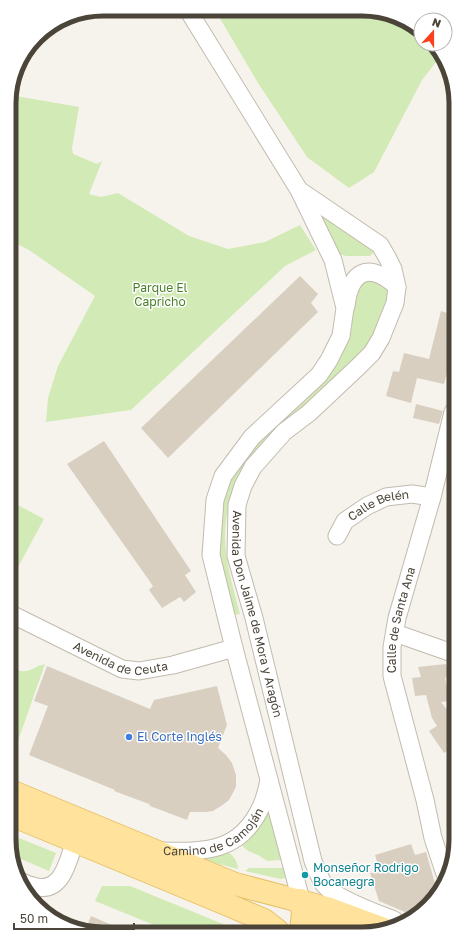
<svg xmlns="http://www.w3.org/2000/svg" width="465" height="943" viewBox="0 0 465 943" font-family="'Golos Text',sans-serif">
  <rect width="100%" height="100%" fill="#f6f3ec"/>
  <path fill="#d2eab5" d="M215,10L380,11L421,31V44H432L440,57L422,80L374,172L349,188L307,157L258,83Z
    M10,95L79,107L72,148L73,154L97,164L102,161L89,194L101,197L118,193L189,236L228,249L265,242L300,225L316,250L285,266L131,410L46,422L48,398L58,366L95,296L29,250L11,241Z
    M319,214H321L373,250V253L370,256H346L340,254L319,220Z
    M368,278L387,288L388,293L389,300L371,341L356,359L229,504C219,546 230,574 240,614L234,615L219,557V516L227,489L232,479L248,452L335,366L341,356L351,332L355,288Z
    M12,502L44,519L18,567L12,564Z
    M45,664L13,755V668C28,676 31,667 45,664Z
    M268,807L281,860L267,861L258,855L248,851L239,843Z
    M14,836L56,853L49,871L14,856Z
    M226,850C232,855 238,860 238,869L203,860L202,858Z
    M249,868H284L285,878L281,879L245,871Z
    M102,886H130L240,931L171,932L95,901Z"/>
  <path fill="#d8cfc1" d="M300,276L318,294L311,303L318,312L168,458L141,428Z
    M441,311L453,315V350L444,384L417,378L411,403L386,396L393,371L399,372L404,353L429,359Z
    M416,404L443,411L439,424L413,418Z
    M104,441L191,571L185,575L196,592L184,602L180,597L162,608L149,590L153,586L67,464Z
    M446,664L450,676L445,678L450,701L441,702L455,720V746L444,753L429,731L437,726L432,718L426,695L415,696L412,678L421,677L418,667Z
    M47,666L150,709L154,700L217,686L227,725L218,748L226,755L232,763L236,775V787L229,800L224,804L213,811L206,812H190L187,820L150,806L149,804L114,791L115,790L29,755L48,706L34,701Z
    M411,844L415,855L426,852L438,894L437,898L412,915L379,901L370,873L380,872L375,855Z
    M91,916L130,933H90L85,931Z"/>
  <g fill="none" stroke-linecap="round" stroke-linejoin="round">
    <defs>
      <g id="street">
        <path d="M188,10L299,190L333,260L345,308L341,336L329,360L319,375L252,437L223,476L215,500L211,555L234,648L301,900"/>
        <path id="s1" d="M299,190L380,245L387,257L393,269L397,287L395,303L381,338L372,353L359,366L309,413L284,432L253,467L243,486L237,505L236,556L254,618L313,861C316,868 319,876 323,883C333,898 376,913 394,920L397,926"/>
        <path d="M346,306C347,298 348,291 352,284C363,262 385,275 397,287"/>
        <path id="s2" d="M337,536L345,521L367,506L386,497L412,494L432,497"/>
        <path id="s3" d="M13,615L122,669L139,671L173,665L234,648"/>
        <path d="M395,633L455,654"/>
        <path id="s4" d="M162,851C206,852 240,852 261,807C265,799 267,789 269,780"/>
        <path id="s5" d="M445,874L433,838L425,800L392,676V647L397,618L432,497L453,412"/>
        <path d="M22,882C26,884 32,886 37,887C63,892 68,860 75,841"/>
      </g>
      <path id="primary" d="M13,792L235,884L330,909L384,929
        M14,816L226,904L264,920L278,931
        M301,900L303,914L301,930
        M315,930C325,919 337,916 351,917"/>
    </defs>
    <use href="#street" stroke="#c2bbae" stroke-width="19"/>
    <use href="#primary" stroke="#e6c16a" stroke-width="24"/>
    <use href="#street" stroke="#fff" stroke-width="17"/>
    <use href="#primary" stroke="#ffe39c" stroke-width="22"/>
  </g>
  <circle fill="#3f7fe0" stroke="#fff" stroke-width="1.5" cx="129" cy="737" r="4"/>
  <circle fill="#0f9aa8" stroke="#fff" stroke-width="1.5" cx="305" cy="875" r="4"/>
  <g text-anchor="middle" stroke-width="3" stroke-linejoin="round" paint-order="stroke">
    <g font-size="12" fill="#4a7f2a" stroke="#fff">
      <text x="160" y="292">Parque El<tspan x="160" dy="14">Capricho</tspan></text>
    </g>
    <g font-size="12" fill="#4b4439" stroke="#fff">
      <text dy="4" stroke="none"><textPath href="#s2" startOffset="55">Calle Belén</textPath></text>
      <text dy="4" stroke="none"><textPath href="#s1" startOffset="533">Avenida Don Jaime de Mora y Aragón</textPath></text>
      <text dy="4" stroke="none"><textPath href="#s5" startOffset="262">Calle de Santa Ana</textPath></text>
      <text dy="4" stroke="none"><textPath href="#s3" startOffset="118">Avenida de Ceuta</textPath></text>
      <text dy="4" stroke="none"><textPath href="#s4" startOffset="58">Camino de Camoján</textPath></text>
    </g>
    <g font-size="12" fill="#366cbe" stroke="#fff" text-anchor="start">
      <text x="137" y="741">El Corte Inglés</text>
    </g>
    <g font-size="12" fill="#0d838f" stroke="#fff" text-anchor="start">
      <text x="313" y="872">Monseñor Rodrigo<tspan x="313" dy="14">Bocanegra</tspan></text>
    </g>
  </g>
  <path d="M0 0H465V943H0ZM103 16H362A87 87 0 0 1 449 103V840A87 87 0 0 1 362 927H103A87 87 0 0 1 16 840V103A87 87 0 0 1 103 16Z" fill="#fff" fill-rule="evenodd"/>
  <path fill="none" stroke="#4b4439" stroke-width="5" d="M103 16H362A87 87 0 0 1 449 103V840A87 87 0 0 1 362 927H103A87 87 0 0 1 16 840V103A87 87 0 0 1 103 16Z"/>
  <g transform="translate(433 32) rotate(21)"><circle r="19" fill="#ffffff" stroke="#b7b4b0"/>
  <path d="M0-3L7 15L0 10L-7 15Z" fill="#fc3f1d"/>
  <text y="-6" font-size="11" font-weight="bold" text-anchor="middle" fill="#4b4439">N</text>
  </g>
  <path d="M14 923v6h120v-6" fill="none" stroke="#4b4439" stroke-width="2"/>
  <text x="20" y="923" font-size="12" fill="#4b4439" stroke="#ffffff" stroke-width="3" paint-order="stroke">50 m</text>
</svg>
